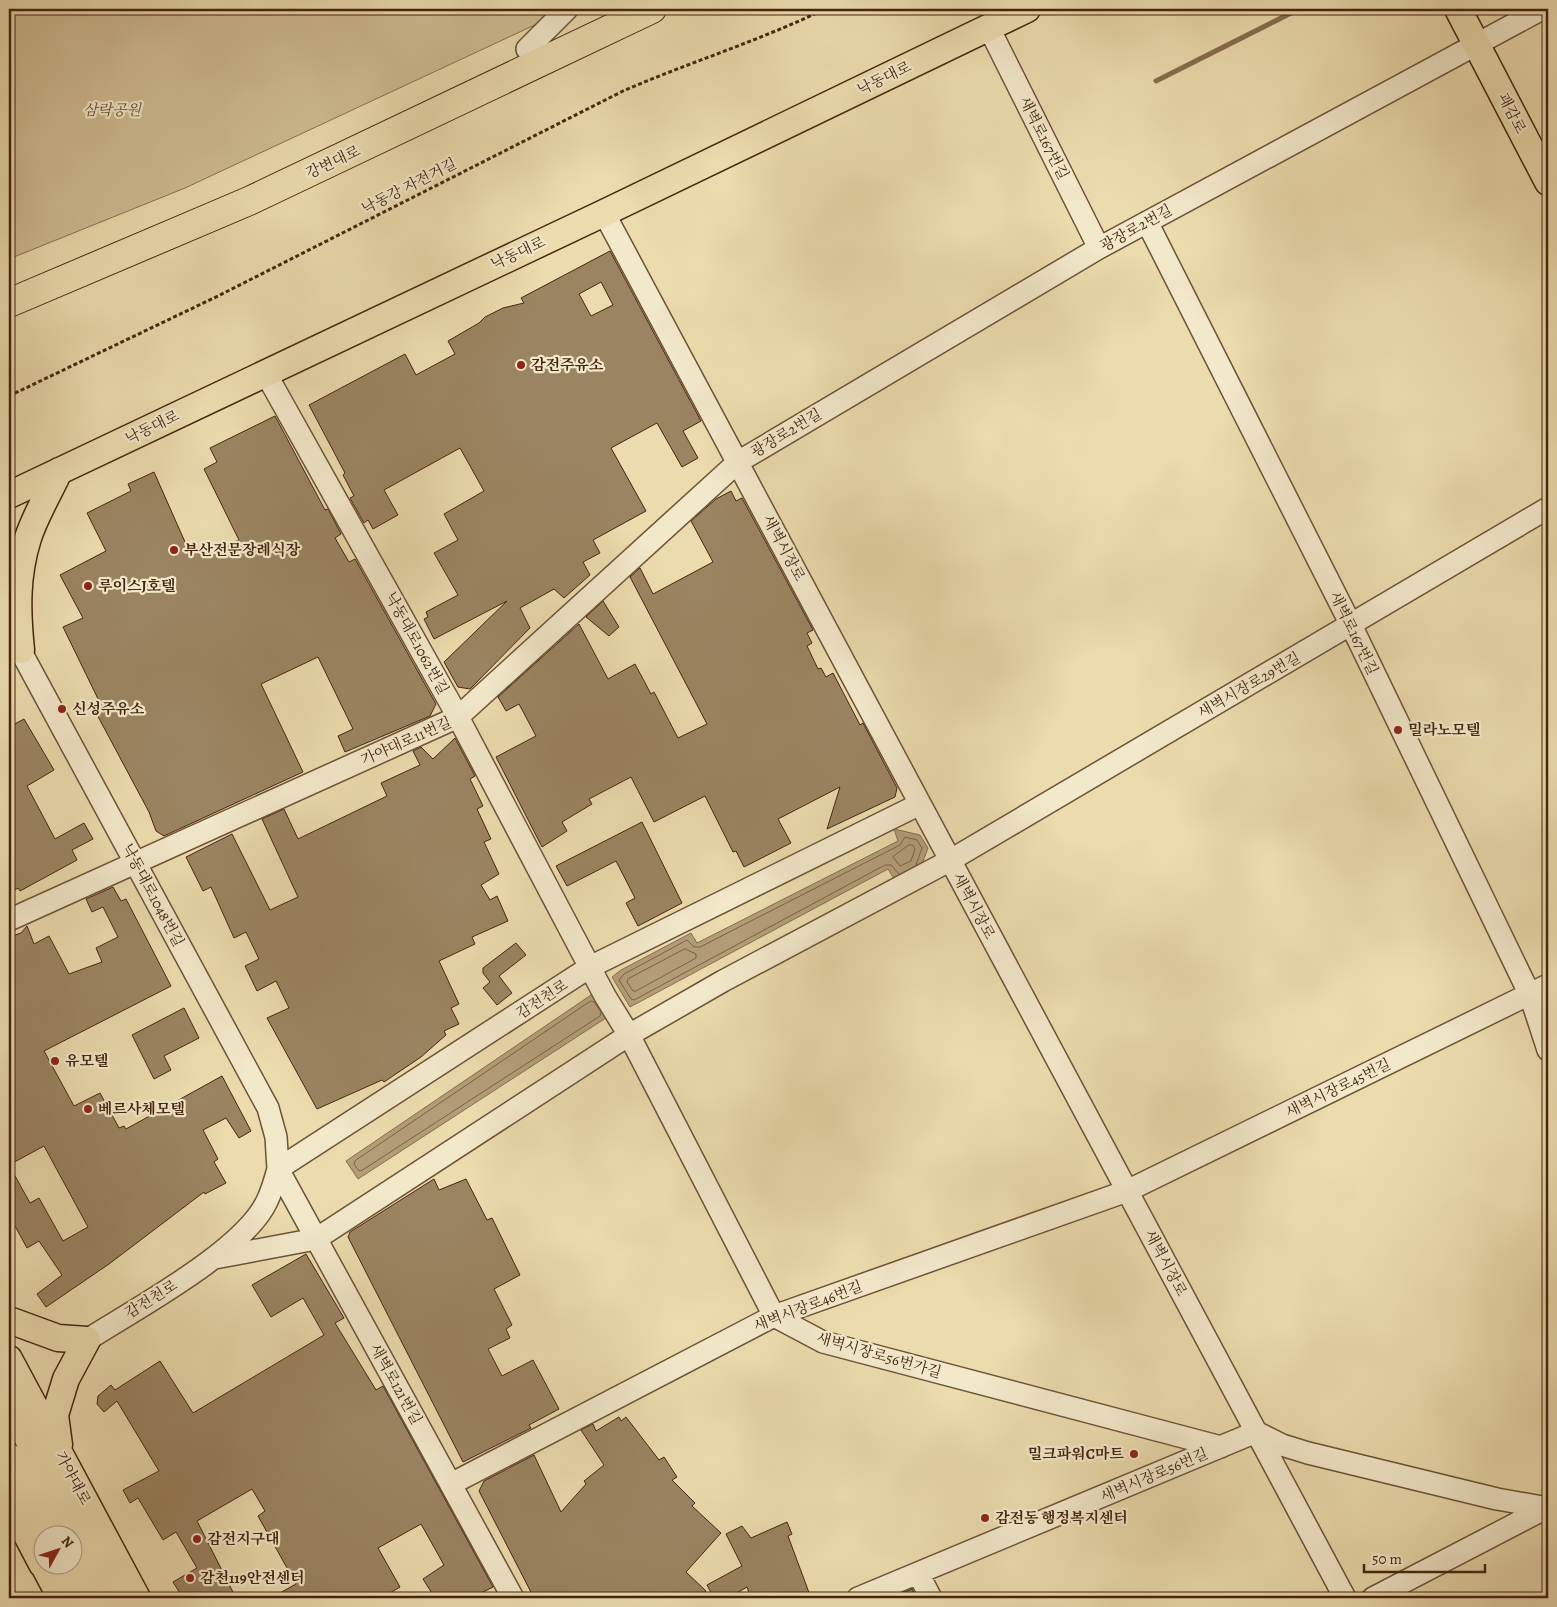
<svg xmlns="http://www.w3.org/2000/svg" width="1557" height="1607" viewBox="0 0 1557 1607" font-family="Alegreya,'Noto Serif KR',serif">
  <rect width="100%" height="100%" fill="#ebdbad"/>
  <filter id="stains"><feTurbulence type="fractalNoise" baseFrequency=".004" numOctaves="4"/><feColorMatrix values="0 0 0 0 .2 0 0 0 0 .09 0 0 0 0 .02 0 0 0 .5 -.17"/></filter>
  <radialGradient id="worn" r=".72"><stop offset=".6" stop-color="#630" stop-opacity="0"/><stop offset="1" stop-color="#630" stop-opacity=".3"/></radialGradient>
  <path fill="#cfbc92" stroke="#8a7051" d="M9,9H569L185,188L9,259Z"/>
  <path fill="#b39d78" stroke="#876d4e" d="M894,829L920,835L928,848L920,869L896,882L888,869L630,1007L612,977L621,970L691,933L697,943L898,841Z
    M594,993L609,1016L358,1179L346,1161Z"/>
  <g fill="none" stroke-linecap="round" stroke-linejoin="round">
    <path stroke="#7c6144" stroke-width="1" d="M909,845H913L915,849L911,861L900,866L893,857Z
      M899,874L891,865H885L634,1000L631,999L619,980L624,974L687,940L694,947H700L900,845L905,837L917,840L922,848L916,865
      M685,949L696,954V958L636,991H633L627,982L628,979Z
      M591,1001L594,1002L601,1012L600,1016L361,1171L358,1170L354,1164L355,1161Z"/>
    <path stroke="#876d4e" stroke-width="5" d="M1156,81L1299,9"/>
  </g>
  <path fill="#9b8462" stroke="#452510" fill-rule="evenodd" d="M610,251L701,421L683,431L698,458L682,467L657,423L611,448L646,511L593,540L600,553L583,562L590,575L564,598L554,589L520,608L530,628L470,689L458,687L444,662L507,601L434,639L424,619L428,617L426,612L458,595L434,553L458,540L444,514L484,491L460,448L384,490L398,515L373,529L368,520L364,523L350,498L354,496L343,475L345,473L309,405L405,354L416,375L455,354L448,341L479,323L485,317L503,308L524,303L521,298ZM601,282L613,305L591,316L579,294Z
    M275,416L325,510L328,509L341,534L335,538L349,562L355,559L436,704L430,716L345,752L338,736L353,729L318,657L261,684L303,772L164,836L156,831L149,812L94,709L101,705L63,627L83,618L60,575L106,551L87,513L131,491L128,484L154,472L189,551L208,545L215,550L239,540L204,469L217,462L210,448Z
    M731,491L736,501L742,498L813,630L807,633L812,643L807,646L818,669L821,668L826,677L833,673L860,725L863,723L897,788L895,797L827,829L840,787L778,819L791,843L744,867L736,851L733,852L705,796L654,822L631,777L589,799L592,804L562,822L567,831L542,847L496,757L536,736L519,704L506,711L498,697L579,624L608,679L635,664L651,694L654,692L678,738L707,724L630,577L640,568L653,594L713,562L691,521L716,499Z
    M603,601L619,627L609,636L586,617Z
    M24,719L54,770L27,786L55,839L84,823L93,839L72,850L77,860L20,891L18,888L9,893V727Z
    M455,738L475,776L470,779L483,806L477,809L491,839L484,842L499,874L481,885L490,900L497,896L508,921L472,937L475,944L439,961L459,1004L451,1008L459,1024L444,1031L446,1035L421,1057L384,1082L382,1080L317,1109L267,1018L289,1008L276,981L257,991L245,966L259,959L246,932L234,938L211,887L203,891L186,857L232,834L270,910L298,897L262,819L284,809L298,839L387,796L381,783L420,765L413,751L421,747L433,759Z
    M642,822L682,903L638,926L626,903L635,898L616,861L567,886L556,866Z
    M113,887L121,901L126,899L171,986L44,1051L74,1106L100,1093L119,1128L124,1126L126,1129L222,1076L251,1131L239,1138L226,1118L203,1130L218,1159L214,1162L226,1183L205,1194L204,1192L109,1264L46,1307L37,1294L62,1275L39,1241L27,1248L9,1215V941L12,936L21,933L27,926L34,944L49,936L69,974L102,962L96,948L118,937L103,907L92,912L86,899ZM44,1146L88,1227L63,1241L39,1198L30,1203L9,1165Z
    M516,943L526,955L499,976L512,993L497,1005L483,988L490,982L483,973V968Z
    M184,1008L199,1038L164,1056L171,1070L154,1079L132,1035Z
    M434,1179L439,1190L466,1179L487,1220L492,1218L520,1275L494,1289L512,1325L506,1329L510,1338L488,1349L502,1376L533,1360L559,1409L529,1425L531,1428L463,1462L348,1237L350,1232Z
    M306,1254L344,1318L335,1323L376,1390L383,1386L493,1587L471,1598H435L423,1579L444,1565L421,1524L378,1548L400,1587L390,1593L394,1598H271L296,1584L258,1516L265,1511L252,1489L197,1521L236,1598H183L173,1582L197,1568L176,1532L163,1540L138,1498L130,1503L123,1490L159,1471L117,1401L104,1412L97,1404L98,1396L111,1385L115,1390L160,1361L193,1413L324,1335L303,1298L271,1317L252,1285Z
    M619,1417L621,1421L626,1417L659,1460L664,1457L677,1477L672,1480L695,1503L692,1506L721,1533L686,1572L706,1591L699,1598H534L479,1491L484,1481L534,1455L561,1512L586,1484L584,1481L604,1465L581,1430L593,1424L596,1431Z
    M787,1522L792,1534L788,1536L811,1598H751L747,1587L728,1598H714L707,1585L742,1566L726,1534L742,1526L751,1538Z
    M912,1589L917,1598H890Z"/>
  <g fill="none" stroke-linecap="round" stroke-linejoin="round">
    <defs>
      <path id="minor" d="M989,28L1099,248
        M527,49L567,9
        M604,213L1345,1598
        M1147,222L1351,625L1530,995L1548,1050
        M265,372L458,717L605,996L629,1035L774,1316L823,1342L1221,1447
        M13,637L268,1108L276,1137L278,1169L513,1598
        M9,920L458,717L738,462L1099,248L1542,9
        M215,1258L316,1239L629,1035L723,981L949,861L1548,508
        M87,1340C135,1309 244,1251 267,1201C272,1191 275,1180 278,1169L590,967L920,804
        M451,1484L774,1316L1127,1191L1548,985
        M918,1573L931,1598
        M858,1598L1256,1432L1282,1445L1308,1453L1497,1499L1548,1508
        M1373,1598L1548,1507"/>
      <path id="major" d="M1458,9L1548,182
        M9,495L604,213L1027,9
        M21,650C17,611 16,576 28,538C35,516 49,493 59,471
        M9,1320L58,1338L87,1340L66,1379L55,1415L59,1445
        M9,1359L137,1598
        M9,1501L42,1564
        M43,1564L61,1598"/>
      <path id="highway" d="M9,303L249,201L652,9
        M9,1401L114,1598
        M9,1458L50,1534
        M66,1564L84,1598"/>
    </defs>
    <use href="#minor" stroke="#6e5237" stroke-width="24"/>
    <use href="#major" stroke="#452510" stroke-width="29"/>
    <use href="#highway" stroke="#452510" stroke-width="30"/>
    <path stroke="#452510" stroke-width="3" stroke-dasharray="4 2.5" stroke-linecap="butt" d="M9,396L218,296L623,91C690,62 759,41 825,9"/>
    <use href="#minor" stroke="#f2e8ca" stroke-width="21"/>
    <use href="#major" stroke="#ebdbad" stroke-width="26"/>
    <use href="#highway" stroke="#ebdbad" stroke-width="28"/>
  </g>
  <g fill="#8f2418" stroke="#f2e8ca" stroke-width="2">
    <circle cx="521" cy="365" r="5"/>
    <circle cx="174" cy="550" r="5"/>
    <circle cx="88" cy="586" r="5"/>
    <circle cx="62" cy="709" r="5"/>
    <circle cx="1398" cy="730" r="5"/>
    <circle cx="55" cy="1061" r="5"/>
    <circle cx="88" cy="1109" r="5"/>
    <circle cx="1134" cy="1454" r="5"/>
    <circle cx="985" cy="1518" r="5"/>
    <circle cx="197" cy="1539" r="5"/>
    <circle cx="190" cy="1578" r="5"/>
  </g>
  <g text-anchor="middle" stroke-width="4.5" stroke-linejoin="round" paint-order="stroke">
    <g font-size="15" fill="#452510" stroke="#f2e8ca">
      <text transform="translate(884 78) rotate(-26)" y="5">낙동대로</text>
      <text transform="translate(1512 113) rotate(63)" y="5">괘감로</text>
      <text transform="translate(1044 138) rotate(63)" y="5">새벽로167번길</text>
      <text transform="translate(333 162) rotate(-25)" y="5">강변대로</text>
      <text transform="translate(409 186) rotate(-27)" y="5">낙동강 자전거길</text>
      <text transform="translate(1136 228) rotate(-29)" y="5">광장로2번길</text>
      <text transform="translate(518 253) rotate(-25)" y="5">낙동대로</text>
      <text transform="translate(152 427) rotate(-26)" y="5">낙동대로</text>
      <text transform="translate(786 433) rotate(-31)" y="5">광장로2번길</text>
      <text transform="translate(784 548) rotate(62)" y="5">새벽시장로</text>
      <text transform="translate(1354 633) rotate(64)" y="5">새벽로167번길</text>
      <text transform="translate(417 643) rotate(61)" y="5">낙동대로1062번길</text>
      <text transform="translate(1249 685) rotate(-30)" y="5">새벽시장로29번길</text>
      <text transform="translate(406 741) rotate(-24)" y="5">가야대로11번길</text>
      <text transform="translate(153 895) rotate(62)" y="5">낙동대로1048번길</text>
      <text transform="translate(974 906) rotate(62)" y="5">새벽시장로</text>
      <text transform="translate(542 999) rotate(-33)" y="5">감전천로</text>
      <text transform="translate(1338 1088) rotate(-26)" y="5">새벽시장로45번길</text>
      <text transform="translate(1166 1263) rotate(62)" y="5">새벽시장로</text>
      <text transform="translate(151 1299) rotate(-32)" y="5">감전천로</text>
      <text transform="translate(808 1306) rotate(-21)" y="5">새벽시장로46번길</text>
      <text transform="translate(879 1355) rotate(16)" y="5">새벽시장로56번가길</text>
      <text transform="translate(396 1384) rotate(61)" y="5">새벽로121번길</text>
      <text transform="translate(1154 1475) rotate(-23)" y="5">새벽시장로56번길</text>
      <text transform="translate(73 1478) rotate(62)" y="5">가야대로</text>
    </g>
    <g font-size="15" font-style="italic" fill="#684b30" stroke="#f2e8ca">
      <text x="112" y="115">삼락공원</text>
    </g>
    <g font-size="15" font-weight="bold" fill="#452510" stroke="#f2e8ca" text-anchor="start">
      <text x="531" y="370">감전주유소</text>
      <text x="184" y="555">부산전문장례식장</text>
      <text x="98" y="591">루이스J호텔</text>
      <text x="72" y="714">신성주유소</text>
      <text x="1408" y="735">밀라노모텔</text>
      <text x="65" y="1066">유모텔</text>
      <text x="98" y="1114">베르사체모텔</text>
      <text x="1124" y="1459" text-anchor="end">밀크파워C마트</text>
      <text x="995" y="1523">감전동 행정복지센터</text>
      <text x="207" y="1544">감전지구대</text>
      <text x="200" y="1583">감천119안전센터</text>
    </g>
  </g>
  <rect width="1557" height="1607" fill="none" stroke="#ebdbad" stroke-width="30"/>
  <rect x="10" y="10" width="1537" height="1587" fill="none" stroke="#452510" stroke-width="2.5"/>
  <rect x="15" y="15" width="1527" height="1577" fill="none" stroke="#452510"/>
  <g transform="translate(58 1550) rotate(50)"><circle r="24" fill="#f2e8ca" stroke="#ad9a80"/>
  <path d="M0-4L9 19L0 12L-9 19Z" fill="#8f2418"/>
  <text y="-8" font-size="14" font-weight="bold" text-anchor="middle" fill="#452510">N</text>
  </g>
  <path d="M1364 1564v8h121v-8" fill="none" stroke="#452510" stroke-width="2.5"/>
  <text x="1372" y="1564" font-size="15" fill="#452510" stroke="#f2e8ca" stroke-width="4" paint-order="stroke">50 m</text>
  <rect width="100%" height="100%" filter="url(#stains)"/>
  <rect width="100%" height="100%" fill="url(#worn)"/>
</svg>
